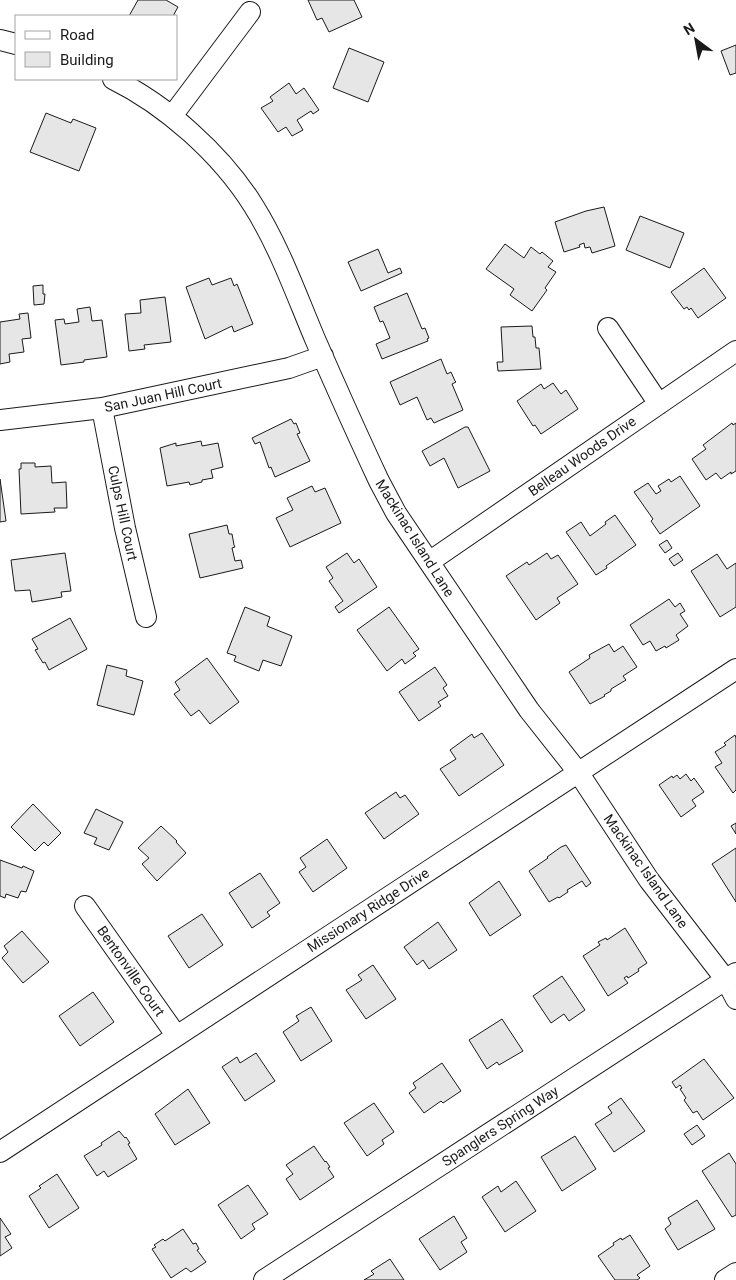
<svg xmlns="http://www.w3.org/2000/svg" width="736" height="1280" viewBox="0 0 736 1280" font-family="Roboto,sans-serif">
  <rect width="100%" height="100%" fill="#fff"/>
  <path fill="#e6e6e6" stroke="#1a1a1a" d="M138,0H166L178,7L173,16H129Z
    M308,0H354L362,17L329,32L322,18L317,20Z
    M736,45V73L730,75L721,51Z
    M349,48L384,62L368,102L333,88Z
    M289,83L296,94L304,88L319,110L313,114L311,111L297,120L303,130L292,136L286,127L278,132L261,108L273,101L270,97Z
    M46,113L71,123L73,119L96,128L79,171L30,152Z
    M604,207L615,246L592,253L590,247L585,248L584,243L579,245L580,247L564,252L555,222L586,211Z
    M640,216L684,233L670,268L626,250Z
    M505,244L524,258L531,247L540,254L542,252L553,261L548,267L556,272L545,288L547,290L532,311L510,295L514,289L486,269Z
    M378,249L388,273L400,268L402,273L361,291L348,262Z
    M704,268L726,298L698,318L691,308L689,310L687,307L684,309L671,292Z
    M209,278L212,285L231,278L234,286L237,284L253,324L234,332L232,326L205,339L186,287Z
    M43,285V294H45L44,304L34,305L33,286Z
    M407,293L422,329L425,328L429,338L427,339L428,341L382,359L376,344L390,338L383,321L380,322L374,307Z
    M165,297L171,342L144,345L145,349L129,351L125,314L141,313L140,300Z
    M90,307L92,321L102,320L107,357L84,360V362L61,365L55,320L64,319L65,324L79,322L77,309Z
    M28,313L31,338L22,339L24,352L9,354L10,362L0,364V322L20,319L19,314Z
    M532,326L533,337H535L536,348H539L541,369L498,371L497,362H503L501,327Z
    M441,359L447,374L451,372L455,381L456,382L452,384L463,410L434,423L431,418L427,420L417,397L400,405L390,382Z
    M553,383L561,394L566,390L578,409L541,434L535,425L533,426L517,401L541,384L544,389Z
    M291,419L294,424L296,423L300,433L297,434L310,461L275,477L271,467L269,468L260,442L255,444L252,438Z
    M732,423L733,425L736,423V471L731,474V472L721,479L716,473L706,480L692,459L706,449L703,445Z
    M465,427H468L490,471L458,488L444,458L430,466L422,451Z
    M201,441L202,446L218,443L223,467L211,470L213,478L202,480V482L190,485L189,482L167,486L160,448L176,443V446Z
    M21,463H35V467L51,466L52,483L66,482L67,508H54L55,512L21,514L19,469H21Z
    M680,476L700,506L660,534L651,521L653,519L634,492L648,483L656,494L661,491L658,486L669,479L671,482Z
    M0,479L6,521L0,522Z
    M312,486L315,492L325,488L341,523L290,547L276,518L293,510L287,498Z
    M615,515L636,545L606,566L607,568L596,575L566,532L581,522L590,536L606,524L605,522Z
    M227,525L229,534H232L234,545L235,547L232,548L235,561L241,560L243,568L200,578L189,534Z
    M667,540L672,548L665,553L659,545Z
    M65,553L71,591L61,592L62,597L32,602L30,590L15,591L11,560Z
    M347,553L354,563L359,559L377,587L339,613L335,607L343,601L329,581L333,578L326,567Z
    M547,553L551,559L558,555L578,584L557,598L560,603L536,620L506,576L527,562L529,565Z
    M678,553L683,560L674,566L669,559Z
    M717,554L727,569L736,563V607L720,617L691,571Z
    M669,599L675,607L680,603L685,611L680,614L688,626L676,635L679,640L666,648L665,646L656,651L650,641L643,645L630,625Z
    M245,607L270,617L267,626L292,636L281,666L263,660L259,671L234,661L236,656L227,653Z
    M389,607L419,649L413,653L416,656L405,664L402,659L387,671L357,630Z
    M70,618L87,649L49,670L45,662L43,663L35,650L38,649L32,639Z
    M609,644L614,652L623,646L637,667L623,676L626,680L611,689V691L604,695L605,696L590,704L569,672L590,658L589,655Z
    M207,658L239,702L210,724L199,710L191,716L174,694L180,690L175,682Z
    M107,665L127,670L126,676L143,681L134,715L97,705Z
    M435,667L447,685L443,688L448,696L438,702L441,706L419,721L399,692Z
    M482,733L504,765L459,796L440,769L456,759L450,750L472,734L474,738Z
    M735,735L736,738V790L733,793L715,767L722,763L715,752L726,745L724,743Z
    M686,774L691,781L694,778L704,792L692,800L696,806L681,817L659,785L672,776L673,778L677,775L680,779Z
    M396,792L400,798L405,795L419,814L384,839L365,813Z
    M33,804L61,833L48,846L44,842L35,851L11,827Z
    M96,809L123,822L109,850L94,844L97,838L84,833Z
    M736,823V834L731,826Z
    M161,826L177,841L176,842L186,853L157,881L142,864L149,858L138,848Z
    M327,839L347,868L313,892L299,872L306,867L300,858Z
    M566,845L591,883L586,887L582,881L567,890L568,892L559,898L558,897L549,902L529,871L548,858L547,857L561,847Z
    M736,848V902L712,864Z
    M0,860L22,868L23,866L34,871L26,892L21,891L18,898L6,894L5,898L0,896Z
    M260,873L280,903L267,912L270,916L252,928L229,893Z
    M499,881L521,915L490,936L469,903Z
    M202,914L223,945L189,968L168,936Z
    M438,922L457,950L429,969L423,960L417,965L404,947Z
    M625,928L647,963L638,969L639,971L628,978L627,976L624,978L628,983L608,996L583,956L600,945L598,942L606,938L607,940Z
    M22,931L49,962L23,983L2,958L8,952L4,946Z
    M373,965L396,999L366,1019L346,990L362,980L358,975Z
    M562,976L585,1010L569,1021L564,1014L551,1023L533,996Z
    M93,992L114,1022L80,1046L59,1016Z
    M311,1007L332,1041L301,1061L283,1032L299,1021L296,1016Z
    M502,1019L523,1051L499,1065L497,1062L487,1069L469,1040Z
    M256,1053L275,1081L245,1101L222,1067L237,1057L240,1063Z
    M704,1059L734,1098L703,1120L697,1111L693,1113L684,1100L686,1098L680,1089L682,1088L680,1085L676,1088L672,1082Z
    M442,1063L461,1091L443,1103L441,1101L424,1113L409,1093L416,1088L413,1083Z
    M188,1089L210,1123L175,1145L155,1114Z
    M621,1098L645,1131L614,1152L595,1124L612,1113L608,1107Z
    M374,1103L394,1132L382,1140L384,1144L367,1156L344,1123Z
    M697,1125L705,1136L692,1145L684,1134Z
    M119,1131L125,1138L126,1137L130,1143L128,1144L137,1159L108,1177L104,1171L97,1176L84,1156L102,1145L101,1143Z
    M575,1136L596,1169L562,1191L541,1157Z
    M314,1146L325,1162L326,1161L330,1167L328,1168L334,1177L300,1200L286,1179L293,1174L286,1165Z
    M729,1153L736,1164V1215L732,1217L702,1171Z
    M57,1174L79,1208L49,1228L29,1196L41,1188L39,1186Z
    M516,1181L536,1211L505,1232L482,1197L498,1186L501,1192Z
    M248,1185L268,1214L252,1224L255,1229L241,1239L218,1205Z
    M697,1200L715,1229L678,1250L665,1229L671,1224L668,1218Z
    M454,1216L467,1238L461,1242L467,1252L440,1270L419,1239Z
    M0,1218L11,1234L5,1237L12,1248L0,1256Z
    M183,1229L193,1244L196,1243L199,1249L197,1250L206,1262L191,1272L186,1268L171,1278L152,1249L156,1247L154,1245L163,1239L165,1241Z
    M630,1235L650,1266L637,1275L640,1278L637,1280H615L598,1256L614,1245L613,1243L621,1238L622,1240Z
    M390,1259L404,1280H364L374,1274L371,1271Z"/>
  <g fill="none" stroke-linecap="round" stroke-linejoin="round">
    <defs>
      <path id="street" d="M0,40L16,44
        M113,79C166,105 221,154 253,205C279,246 296,294 315,339C336,387 357,434 379,481L396,513L529,710L578,772L649,880L726,980L736,999
        M172,116L250,12
        M608,328L659,404
        M102,408L125,528L146,617
        M0,420L102,408L289,368L323,356
        M429,562L736,351
        M85,906L176,1035
        M0,1152L736,669
        M264,1280L736,973
        M725,1280L736,1273"/>
    </defs>
    <use href="#street" stroke="#1a1a1a" stroke-width="22"/>
    <use href="#street" stroke="#fff" stroke-width="20"/>
  </g>
  <g text-anchor="middle" stroke-width="4" stroke-linejoin="round" paint-order="stroke">
    <g font-size="14" fill="#1a1a1a" stroke="#fff">
      <text transform="translate(163 395) rotate(-12)" y="5">San Juan Hill Court</text>
      <text transform="translate(582 456) rotate(-35)" y="5">Belleau Woods Drive</text>
      <text transform="translate(123 513) rotate(78)" y="5">Culps Hill Court</text>
      <text transform="translate(415 538) rotate(58)" y="5">Mackinac Island Lane</text>
      <text transform="translate(646 871) rotate(55)" y="5">Mackinac Island Lane</text>
      <text transform="translate(368 910) rotate(-33)" y="5">Missionary Ridge Drive</text>
      <text transform="translate(131 971) rotate(55)" y="5">Bentonville Court</text>
      <text transform="translate(500 1126) rotate(-33)" y="5">Spanglers Spring Way</text>
    </g>
  </g>
  <rect x="15" y="15" width="162" height="65" fill="#ffffff" stroke="#a3a3a3"/>
  <rect x="25" y="31" width="25" height="8" fill="#ffffff" stroke="#a3a3a3"/>
  <text x="60" y="40" font-size="15" fill="#1a1a1a">Road</text>
  <rect x="25" y="52" width="25" height="15" fill="#e6e6e6" stroke="#a3a3a3"/>
  <text x="60" y="65" font-size="15" fill="#1a1a1a">Building</text>
  <g transform="translate(696 40) rotate(328)" stroke="#ffffff" stroke-width="4" paint-order="stroke">
  <path d="M0-4L9 19L0 12L-9 19Z" fill="#1a1a1a"/>
  <text y="-8" font-size="14" font-weight="bold" text-anchor="middle" fill="#1a1a1a">N</text>
  </g>
</svg>
